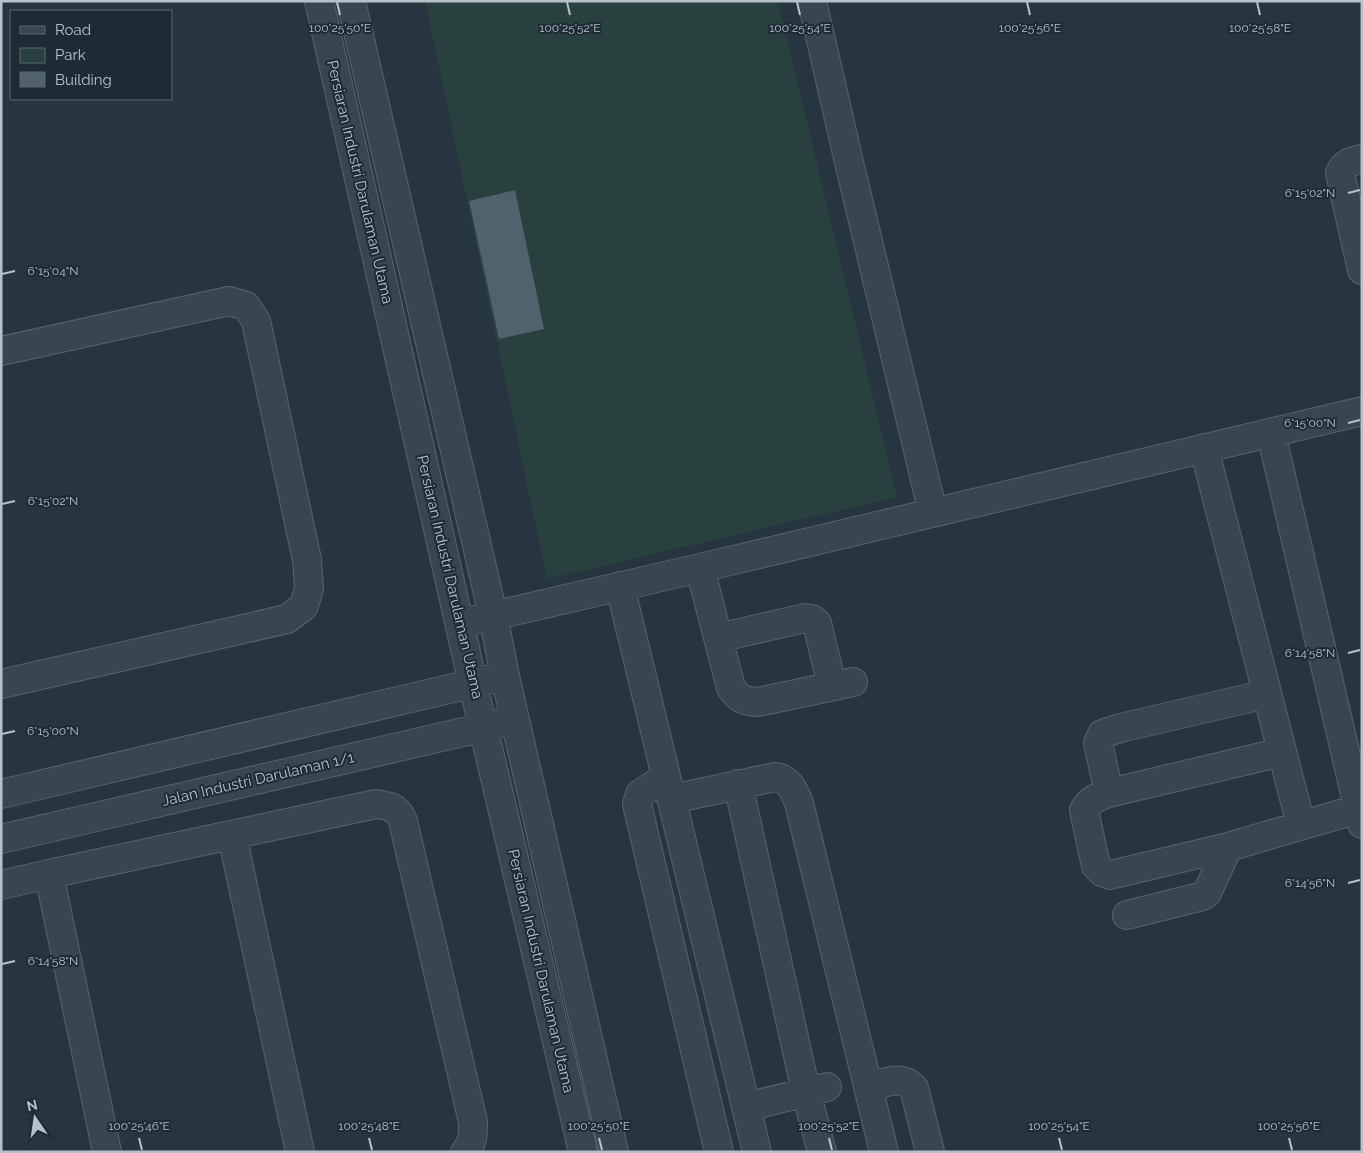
<svg xmlns="http://www.w3.org/2000/svg" width="1363" height="1153" viewBox="0 0 1363 1153" font-family="Raleway,sans-serif">
  <rect width="100%" height="100%" fill="#263540"/>
  <path fill="#28413f" d="M425,1H778L897,497L547,579Z"/>
  <path fill="#51626c" d="M515,190L544,329L499,339L469,201Z"/>
  <g fill="none" stroke-linecap="round" stroke-linejoin="round">
    <defs>
      <path id="minor" d="M319,1L473,684L583,1152
        M351,1L493,615L505,676L614,1152
        M812,1L848,158L933,513
        M1362,159C1352,161 1344,163 1340,173L1362,270
        M1,351L229,301L246,306L256,321L307,560L309,588L304,606L287,619L1,684
        M1271,433L1362,824
        M1204,448L1301,825
        M700,568L731,688C739,699 744,701 758,702L853,682
        M620,586L757,1152
        M475,620L700,568L1362,411
        M718,638L805,618L812,619L817,623L832,686
        M1282,752L1109,793C1097,797 1091,799 1084,810L1096,866L1102,872L1110,875L1228,847L1358,809
        M666,777L640,794L637,804L719,1152
        M738,784L806,1092L822,1152
        M1109,793L1098,743L1102,734L1120,728L1267,694
        M1,794L492,679
        M672,799L775,777C789,778 794,791 799,803L884,1152
        M232,835L300,1152
        M1,839L502,723
        M1,885L49,874
        M1127,915L1203,896L1207,893L1228,847
        M869,1087C885,1083 901,1074 914,1088L930,1152
        M746,1107L827,1087
        M107,1152L49,874L376,804C390,806 397,807 403,821L473,1122C473,1134 473,1144 465,1152"/>
    </defs>
    <use href="#minor" stroke="#58646d" stroke-width="30"/>
    <use href="#minor" stroke="#3a464f" stroke-width="28"/>
  </g>
  <path fill="none" stroke="#b6c1ca" stroke-width="2" d="M337,2L340,15M567,2L570,15M797,2L800,15M1027,2L1030,15M1257,2L1260,15M1348,193L1360,190M2,274L15,271M1348,423L1360,420M2,504L15,501M1348,653L1360,650M2,734L15,731M1348,883L1360,880M2,964L15,961M139,1138L142,1150M369,1138L372,1150M599,1138L602,1150M829,1138L832,1150M1059,1138L1062,1150M1289,1138L1292,1150"/>
  <g text-anchor="middle" stroke-width="4" stroke-linejoin="round" paint-order="stroke">
    <g font-size="15" fill="#b6c1ca" stroke="#1e2b35">
      <text transform="translate(360 182) rotate(77)" y="5">Persiaran Industri Darulaman Utama</text>
      <text transform="translate(450 577) rotate(77)" y="5">Persiaran Industri Darulaman Utama</text>
      <text transform="translate(258 779) rotate(-13)" y="5">Jalan Industri Darulaman 1/1</text>
      <text transform="translate(541 971) rotate(77)" y="5">Persiaran Industri Darulaman Utama</text>
    </g>
  </g>
  <g font-size="12" text-anchor="middle" fill="#b6c1ca" stroke="#1e2b35" stroke-width="4" stroke-linejoin="round" paint-order="stroke">
    <text x="340" y="32">100°25'50"E</text>
    <text x="570" y="32">100°25'52"E</text>
    <text x="800" y="32">100°25'54"E</text>
    <text x="1030" y="32">100°25'56"E</text>
    <text x="1260" y="32">100°25'58"E</text>
    <text x="1310" y="197">6°15'02"N</text>
    <text x="53" y="275">6°15'04"N</text>
    <text x="1310" y="427">6°15'00"N</text>
    <text x="53" y="505">6°15'02"N</text>
    <text x="1310" y="657">6°14'58"N</text>
    <text x="53" y="735">6°15'00"N</text>
    <text x="1310" y="887">6°14'56"N</text>
    <text x="53" y="965">6°14'58"N</text>
    <text x="139" y="1130">100°25'46"E</text>
    <text x="369" y="1130">100°25'48"E</text>
    <text x="599" y="1130">100°25'50"E</text>
    <text x="829" y="1130">100°25'52"E</text>
    <text x="1059" y="1130">100°25'54"E</text>
    <text x="1289" y="1130">100°25'56"E</text>
  </g>
  <rect width="1363" height="1153" fill="none" stroke="#b6c1ca" stroke-width="5"/>
  <rect x="10" y="10" width="162" height="90" fill="#1e2b35" stroke="#5b6771"/>
  <rect x="20" y="26" width="25" height="8" fill="#3a464f" stroke="#5b6771"/>
  <text x="55" y="35" font-size="15" fill="#b6c1ca">Road</text>
  <rect x="20" y="48" width="25" height="15" fill="#28413f" stroke="#5b6771"/>
  <text x="55" y="60" font-size="15" fill="#b6c1ca">Park</text>
  <rect x="20" y="72" width="25" height="15" fill="#51626c" stroke="#5b6771"/>
  <text x="55" y="85" font-size="15" fill="#b6c1ca">Building</text>
  <g transform="translate(35 1118) rotate(347)" stroke="#1e2b35" stroke-width="4" paint-order="stroke">
  <path d="M0-4L9 19L0 12L-9 19Z" fill="#b6c1ca"/>
  <text y="-8" font-size="14" font-weight="bold" text-anchor="middle" fill="#b6c1ca">N</text>
  </g>
</svg>
